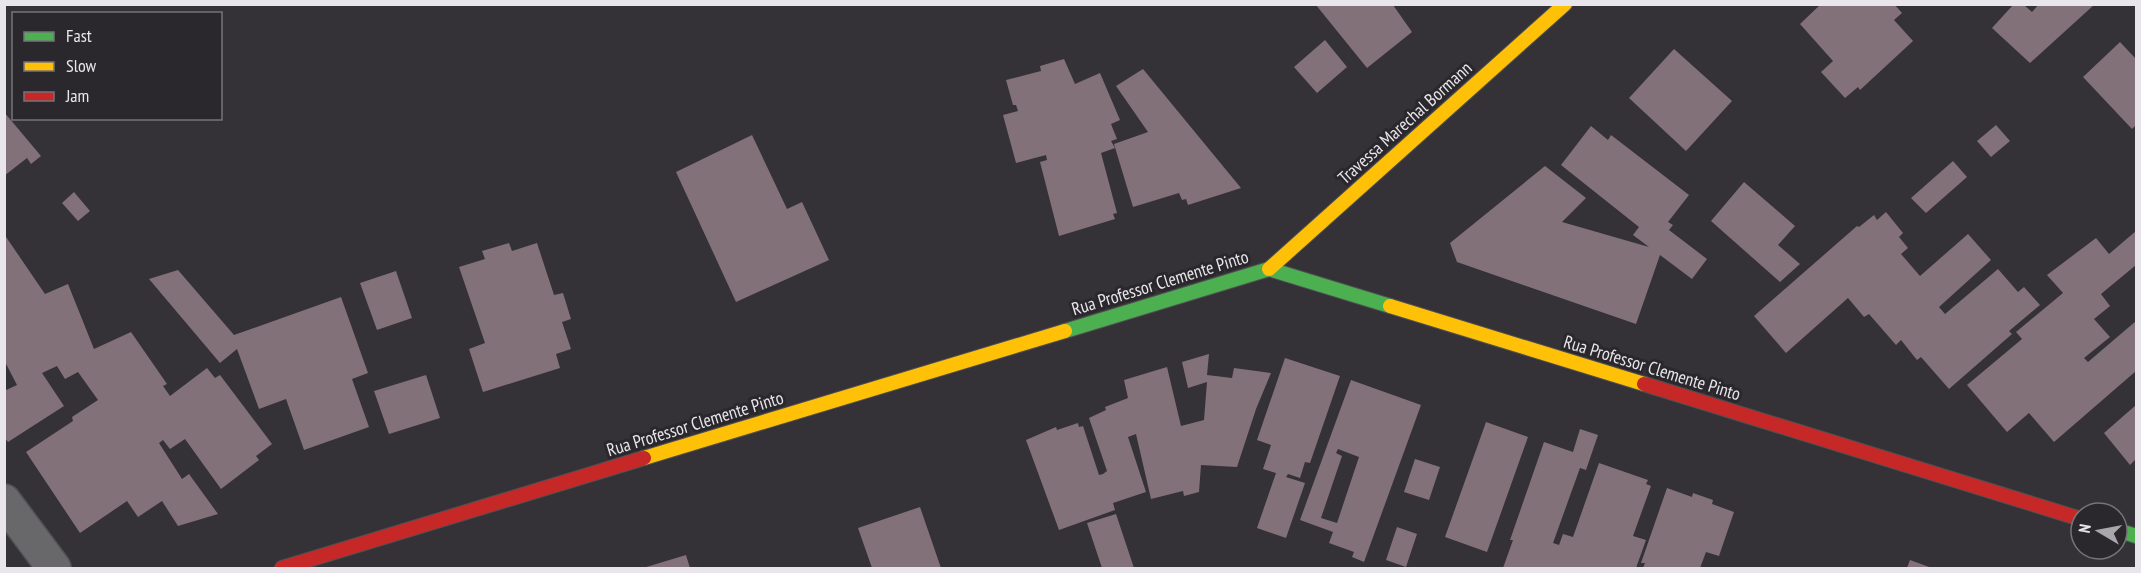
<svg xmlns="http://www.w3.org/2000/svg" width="2141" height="573" viewBox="0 0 2141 573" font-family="'PT Sans Narrow',sans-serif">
  <rect width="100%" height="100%" fill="#343236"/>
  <path fill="#83717a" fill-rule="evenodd" d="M1821,4H1894L1902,13L1894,20L1913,41L1860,90L1858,87L1845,98L1821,72L1833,61L1800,24Z
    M2039,4H2095L2030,63L1992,28L2013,5H2024L2032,12Z
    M1316,5H1393L1412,32L1367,68Z
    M1325,40L1347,67L1317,93L1294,67Z
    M2120,42L2136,59V125L2132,129L2083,77Z
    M1674,49L1732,101L1686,151L1629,98Z
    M1064,59L1075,84L1100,73L1120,120L1111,124L1117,139L1111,141L1115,148L1101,153L1117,213L1113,214L1115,219L1059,236L1040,162L1047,160L1046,155L1016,163L1003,115L1018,111L1016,105H1013L1006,80L1041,71L1040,66Z
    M1143,69L1241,188L1188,205L1186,199L1182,200L1179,193L1133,207L1114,144L1148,132L1116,86Z
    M4,112L41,156L31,164L27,158L4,176Z
    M1996,125L2010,141L1991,157L1977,141Z
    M1591,126L1608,140L1611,135L1689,195L1668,222L1673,225L1669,230L1707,259L1692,279L1660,255L1636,324L1457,262L1450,243L1545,166L1586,198L1562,222L1649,247L1633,235L1639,227L1561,165Z
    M752,135L787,209L802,202L829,260L736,302L676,172Z
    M1953,161L1967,177L1926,213L1911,198Z
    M1744,182L1795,226L1778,245L1800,264L1780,282L1711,221Z
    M74,192L90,211L78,221L62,203Z
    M1886,212L1903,233L1899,237L1908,248L1901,254L1920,276L1968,234L1991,260L1939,307L1945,314L1998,269L2018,292L2024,287L2040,305L2009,331L2012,334L1949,389L1921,357L1917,360L1901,340L1896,345L1869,314L1864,317L1848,298L1786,353L1754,316L1857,226L1859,227L1874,215L1877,220Z
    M2136,231V265L2101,294L2110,306L2094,319L2110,337L2084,358L2088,362L2136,321V371L2054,442L2029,413L2007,432L1967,385L2022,339L2016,332L2063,293L2047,275L2096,238L2109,254Z
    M4,234L45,294L68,284L94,349L131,332L167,384L163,386L170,396L207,368L215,378L220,375L272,444L256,456L259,460L221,489L185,439L170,449L163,440L159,443L182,479L189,474L218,514L178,526L162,501L138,517L127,501L80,533L26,452L73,421L72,417L98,400L78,372L65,379L57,366L42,373L64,406L8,442L4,437V391L17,385L4,360Z
    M509,243L512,251L537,243L554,295L563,293L571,319L562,322L571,349L556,354L560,368L483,392L469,349L485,343L459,267L485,259L482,251Z
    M178,270L234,335L341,297L368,373L352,379L369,427L304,450L286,399L259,409L237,349L220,363L149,279Z
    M396,271L412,318L377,330L360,283Z
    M1209,354L1207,375L1232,378L1234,368L1271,373L1256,409L1237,467L1201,465L1199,492L1184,496L1183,491L1151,499L1136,434L1128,437L1146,492L1113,503L1115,510L1059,530L1026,440L1056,427L1057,430L1078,423L1079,427L1083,426L1099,475L1103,474L1107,471L1089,418L1106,410L1105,407L1128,398L1124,380L1167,367L1181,426L1204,420L1207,382L1188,388L1182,362Z
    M1285,358L1340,376L1310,463L1305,462L1300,478L1288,474L1286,477L1305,483L1286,538L1257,528L1276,473L1263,469L1271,445L1257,440Z
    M426,375L440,418L389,434L374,391Z
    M1351,380L1421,405L1364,562L1352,557L1354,552L1329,543L1333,532L1300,520ZM1338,449L1359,457L1337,523L1321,518L1342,456L1336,453Z
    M2136,405V459L2130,465L2104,433Z
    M1486,422L1528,437L1487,552L1445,537Z
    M1580,429L1598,435L1586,470L1580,468L1553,543L1559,545L1563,534L1573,537L1599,463L1648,480L1646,484L1651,486L1633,536L1646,540L1636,568H1503L1513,540H1510L1544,442L1573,452Z
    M1415,459L1440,467L1429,500L1404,492Z
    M1667,488L1692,497L1693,493L1713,500L1712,504L1734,512L1719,556L1706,552L1700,568H1643L1645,563H1641Z
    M920,507L941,568H872L858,528Z
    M1116,514L1134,568H1102L1087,523Z
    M1397,527L1417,534L1406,567L1386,560Z
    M686,555L690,568H643Z
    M1910,560L1932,568H1907Z"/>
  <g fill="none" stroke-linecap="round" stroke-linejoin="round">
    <defs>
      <path id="street" d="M4,501L54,568"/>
      <path id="fast" d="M1065,331L1269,269L1390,306
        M2117,530L2136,536"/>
      <path id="slow" d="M1269,269L1565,4
        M1390,306L1644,384
        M644,458L1065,331"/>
      <path id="jam" d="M1644,384L2081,519
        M282,568L644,458"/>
    </defs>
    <use href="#street" stroke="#515052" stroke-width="36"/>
    <use href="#fast" stroke="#515052" stroke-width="16"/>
    <use href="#slow" stroke="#515052" stroke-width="16"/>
    <use href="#jam" stroke="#515052" stroke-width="16"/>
    <use href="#street" stroke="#68686a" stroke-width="33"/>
    <use href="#fast" stroke="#4caf50" stroke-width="14"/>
    <use href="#slow" stroke="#ffc107" stroke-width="14"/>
    <use href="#jam" stroke="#c62828" stroke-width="14"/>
  </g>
  <g text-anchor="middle" stroke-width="6" stroke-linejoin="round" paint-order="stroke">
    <g font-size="18" fill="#e8e6ea" stroke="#2a272d">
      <text transform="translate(1405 123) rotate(-42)" y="6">Travessa Marechal Bormann</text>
      <text transform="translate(1160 283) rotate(-17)" y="6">Rua Professor Clemente Pinto</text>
      <text transform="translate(1652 368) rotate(17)" y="6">Rua Professor Clemente Pinto</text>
      <text transform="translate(695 424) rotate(-17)" y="6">Rua Professor Clemente Pinto</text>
    </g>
  </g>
  <rect width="2141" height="573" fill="none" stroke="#e8e6ea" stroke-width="12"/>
  <rect x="12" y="12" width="210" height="108" fill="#2a272d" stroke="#767379" stroke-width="1.5"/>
  <rect x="24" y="32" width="30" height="9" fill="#4caf50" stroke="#767379" stroke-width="1.5"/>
  <text x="66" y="42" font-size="18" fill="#e8e6ea">Fast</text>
  <rect x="24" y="62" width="30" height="9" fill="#ffc107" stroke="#767379" stroke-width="1.5"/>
  <text x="66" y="72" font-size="18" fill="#e8e6ea">Slow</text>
  <rect x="24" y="92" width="30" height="9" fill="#c62828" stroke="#767379" stroke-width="1.5"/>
  <text x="66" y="102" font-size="18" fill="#e8e6ea">Jam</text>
  <g transform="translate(2099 531) rotate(280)"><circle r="28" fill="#2a272d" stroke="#767379" stroke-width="1.5"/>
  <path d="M0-4.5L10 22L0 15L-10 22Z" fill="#a9a7ab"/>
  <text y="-9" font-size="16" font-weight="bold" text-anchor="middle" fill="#e8e6ea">N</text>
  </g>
</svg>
